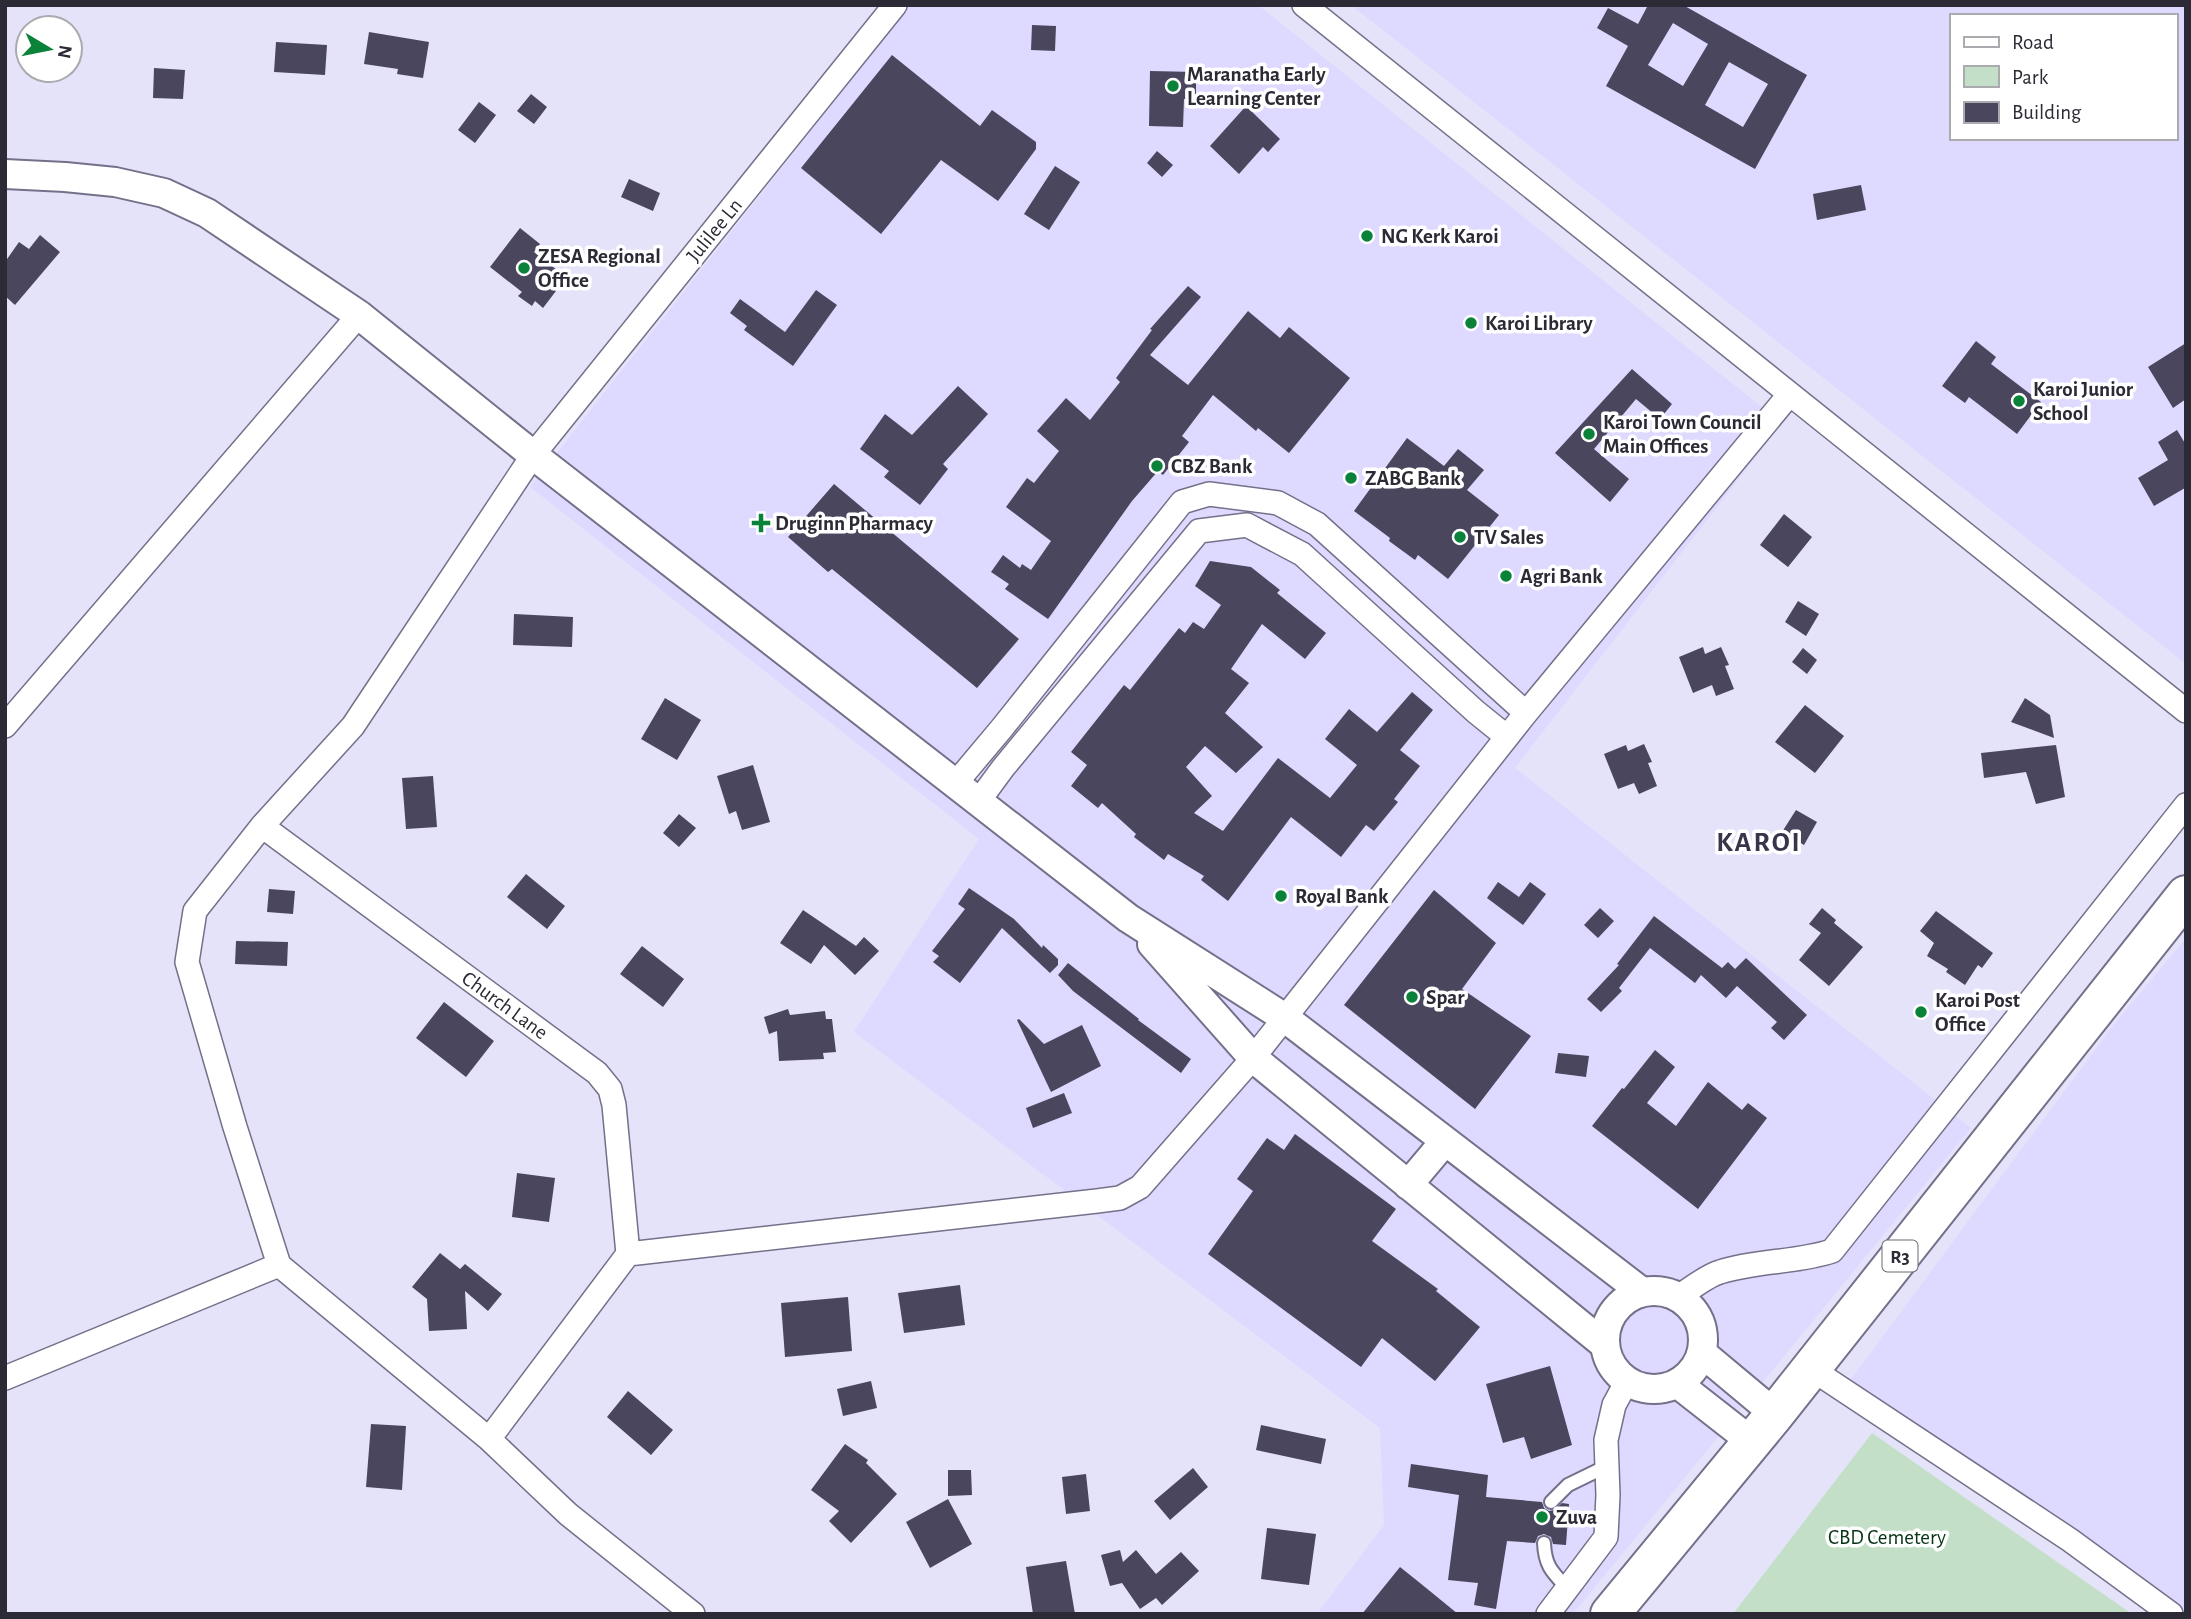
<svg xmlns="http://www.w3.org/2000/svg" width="2191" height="1619" viewBox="0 0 2191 1619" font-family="'Alegreya Sans',sans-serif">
  <rect width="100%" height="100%" fill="#e5e3fa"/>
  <path fill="#ded9fe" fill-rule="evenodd" d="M910,5H1258L1782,423L1515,768L1971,1128L1573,1614H1317L1384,1525L1380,1428L854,1032L979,839L530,487Z
    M1351,5H2186V664ZM1951,16H2175V138H1951Z
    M2186,938V1614H2158L1843,1390L2112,1027Z"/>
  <path fill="#c3dfc7" d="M1872,1433L2132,1614H1733Z"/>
  <path fill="#4a465e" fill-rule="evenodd" d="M1643,5H1683L1807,75L1755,169L1606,86L1628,46L1597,28L1608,8L1638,24L1647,7ZM1673,23L1708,44L1683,86L1648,65ZM1729,62L1768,84L1743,127L1705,105Z
    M1032,25L1056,26L1055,51L1031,50Z
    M369,32L429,42L423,78L397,74L398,69L364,64Z
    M276,42L327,45L325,75L274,72Z
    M892,55L980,126L992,110L1036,142V149L998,201L941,160L881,234L801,168Z
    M154,68L185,70L183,99L153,98Z
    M1150,71L1196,72V100L1184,99L1183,127L1149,126Z
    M531,94L547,107L534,124L517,111Z
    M479,102L496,115L475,143L458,130Z
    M1246,106L1280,139L1268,152L1263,147L1239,174L1210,146Z
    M1157,151L1173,165L1162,177L1147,163Z
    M1055,166L1080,182L1049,230L1024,214Z
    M629,179L660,193L653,211L621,197Z
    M1861,185L1866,210L1817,220L1813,194Z
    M520,228L540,244L534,252L557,270L546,283L556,291L543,308L535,301L532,306L518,296L522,292L490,267Z
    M40,235L60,252L15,305L5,296V262L19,242L29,249Z
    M1188,286L1201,297L1150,355L1188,385L1248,311L1280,338L1289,327L1350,378L1289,453L1258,428L1256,431L1213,395L1182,436L1189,442L1163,475L1158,471L1132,501L1048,619L1005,589L1009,584L991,572L1003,555L1020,568L1022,564L1031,570L1051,541L1006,507L1027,478L1034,483L1059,451L1037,431L1066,398L1090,420L1120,382L1116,378L1152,330L1150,329Z
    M816,290L837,305L793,366L744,330L747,326L730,313L740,299L785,332Z
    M1976,341L1996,357L1991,364L2041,402L2017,434L1969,397L1965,403L1942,386Z
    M2186,343V399L2173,408L2148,367Z
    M1632,369L1672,404L1660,419L1636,399L1594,449L1629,479L1610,502L1555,453Z
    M958,386L988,414L943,464L948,469L920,505L884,477L889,471L860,449L885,414L912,435Z
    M2177,430L2186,445V490L2185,488L2154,506L2138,478L2168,460L2158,442Z
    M1407,438L1444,466L1458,449L1484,470L1467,490L1499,515L1448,579L1418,555L1415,560L1389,541L1390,538L1354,511Z
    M834,484L1019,639L977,688L832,569L828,572L788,537Z
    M1784,514L1812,537L1788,567L1760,545Z
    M1210,561L1251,567L1280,590L1277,593L1326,633L1305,659L1262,624L1231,669L1249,683L1225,713L1263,747L1236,773L1205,746L1186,767L1212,796L1194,813L1223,831L1278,758L1330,798L1357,765L1325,739L1349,709L1377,732L1412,692L1433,710L1400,750L1420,766L1394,799L1398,802L1374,831L1366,825L1341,857L1291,817L1228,901L1201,880L1204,876L1168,854L1164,860L1134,837L1136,834L1102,803L1098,808L1071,786L1087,765L1071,752L1124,685L1130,690L1179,628L1185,633L1193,622L1204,629L1221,605L1195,586Z
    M1798,601L1819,614L1806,636L1785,622Z
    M514,614L573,617L572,647L513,645Z
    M1703,647L1705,654L1721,647L1729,665L1725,666L1734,689L1716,696L1712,685L1693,693L1679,657Z
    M1803,648L1817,660L1807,674L1792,662Z
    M665,698L701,720L677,760L641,739Z
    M2025,698L2050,715L2054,738L2011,722Z
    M1805,705L1844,736L1815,773L1775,742Z
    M1644,744L1652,762L1648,763L1657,786L1639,794L1634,783L1618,789L1604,754L1626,745L1628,751Z
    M2056,745L2065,797L2036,804L2026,772L1984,778L1981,753Z
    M753,765L770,822L742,830L736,811L729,814L717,776Z
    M433,776L437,827L406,829L402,778Z
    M1796,810L1817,822L1804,845L1782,832Z
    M679,814L696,828L679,847L663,833Z
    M526,874L565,906L547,929L507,897Z
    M1498,882L1519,897L1530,882L1546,894L1523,925L1487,898Z
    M969,888L1014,919L1042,948L1043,945L1058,959V965L1050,973L1002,928L960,983L933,962L939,956L932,951L965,909L958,904Z
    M269,889L295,891L293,914L267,912Z
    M1434,890L1496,943L1462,989L1531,1036L1475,1109L1344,1005Z
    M1600,908L1614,921L1598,938L1584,925Z
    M1822,908L1836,920L1834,923L1863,947L1829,986L1799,960L1821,933L1809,924Z
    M803,910L856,946L864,937L879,951L855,975L824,945L811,964L780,943Z
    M1936,911L1993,953L1982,968L1978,965L1965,985L1946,972L1948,969L1927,956L1934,943L1920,931Z
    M1654,916L1722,968L1728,962L1735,969L1746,958L1807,1015L1784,1040L1771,1028L1777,1022L1737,986L1726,998L1701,975L1695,983L1650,948L1619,988L1622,991L1601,1012L1587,999L1619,965L1617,964Z
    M236,941L288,942L287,966L235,964Z
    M642,946L684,979L663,1007L620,974Z
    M1068,963L1139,1019L1138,1020L1191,1059L1181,1073L1073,991L1058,975Z
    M444,1002L494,1041L466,1077L416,1038Z
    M788,1009L790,1015L825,1011L826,1019H832L836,1052L823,1053L824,1059L779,1061L777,1031L769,1034L764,1017Z
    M1019,1019L1044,1044L1082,1025L1101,1066L1051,1092L1017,1020Z
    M1655,1050L1675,1067L1647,1103L1676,1126L1708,1082L1742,1110L1748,1103L1767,1118L1698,1209L1592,1126L1622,1088L1624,1089Z
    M1558,1053L1589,1056L1586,1077L1555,1073Z
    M1064,1093L1072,1113L1033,1128L1026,1108Z
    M1295,1134L1396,1209L1372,1241L1438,1289L1436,1291L1480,1327L1435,1381L1382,1338L1361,1367L1208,1254L1253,1191L1237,1179L1267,1138L1284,1150Z
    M517,1173L555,1178L549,1222L512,1217Z
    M440,1253L460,1269L465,1264L502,1294L488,1311L465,1291L467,1329L429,1331L427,1299L412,1287Z
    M960,1285L965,1325L904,1333L898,1293Z
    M848,1297L852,1351L785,1357L781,1303Z
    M1550,1366L1572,1445L1531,1459L1524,1437L1503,1443L1486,1384Z
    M871,1381L877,1408L843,1416L837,1389Z
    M628,1391L673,1430L651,1455L607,1417Z
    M371,1424L406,1426L402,1490L366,1487Z
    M1261,1425L1326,1439L1321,1464L1256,1450Z
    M845,1444L868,1460L866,1463L897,1494L851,1543L829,1521L839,1511L811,1490Z
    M1411,1464L1488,1475L1486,1497L1542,1502L1544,1508L1549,1511L1554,1510L1562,1503L1569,1504L1566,1545L1553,1544L1551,1537L1544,1534L1538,1536L1535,1543L1507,1541L1496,1609L1474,1605L1478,1583L1448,1580L1459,1495L1408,1487Z
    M1193,1468L1208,1487L1170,1520L1154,1501Z
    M948,1470H971L972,1495L948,1496Z
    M1086,1474L1090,1511L1066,1514L1062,1477Z
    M948,1499L972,1544L930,1568L906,1522Z
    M1267,1528L1316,1534L1309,1585L1261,1579Z
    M1120,1550L1123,1562L1136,1550L1156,1574L1181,1552L1199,1571L1162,1605L1156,1598L1140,1609L1122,1583L1110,1586L1101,1555Z
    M1066,1561L1075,1614H1033L1026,1567Z
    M1400,1567L1420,1583L1458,1614H1362Z"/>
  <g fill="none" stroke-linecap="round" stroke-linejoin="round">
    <defs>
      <path id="service" d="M1551,1502L1568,1485L1607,1466
        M1544,1543C1545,1566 1552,1572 1567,1588"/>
      <path id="minor" d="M1304,5L2186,711
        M5,726L359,315
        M955,784L1002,728L1182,502L1209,494L1278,503L1317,524L1526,713
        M978,802L1003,768L1199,531L1247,525L1302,554L1476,712L1507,737
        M262,826L597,1073L610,1089L614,1105L628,1254
        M1678,1297C1691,1289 1706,1276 1720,1272C1757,1260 1796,1263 1832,1251L2186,805
        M1810,1368L2070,1540L2171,1614
        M5,1378L279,1265
        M489,1439L628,1254L1097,1201L1120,1198L1140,1187L1253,1058L1526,713L1789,395
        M693,1614L568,1514L489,1439L279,1265L235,1127L187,962L195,911L262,826L353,726L533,455L895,5
        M1548,1614L1606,1537L1608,1495L1606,1440L1614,1405L1627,1381"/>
      <path id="tertiary" d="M5,174L65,177L115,182L164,193L207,213L359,315L533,455L1128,918L1285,1018L1642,1292
        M1152,944L1253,1058L1605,1345
        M1408,1185L1445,1141
        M1605 1340a49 49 0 1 1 98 0a49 49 0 1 1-98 0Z
        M1702,1353L1775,1414
        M1678,1384L1752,1442"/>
      <path id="trunk" d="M1610,1614L1775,1414L2186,895"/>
    </defs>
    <use href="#service" stroke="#74708a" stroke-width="16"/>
    <use href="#minor" stroke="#74708a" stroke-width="26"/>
    <use href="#tertiary" stroke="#74708a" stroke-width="32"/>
    <use href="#trunk" stroke="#74708a" stroke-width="42"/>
    <use href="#service" stroke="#fff" stroke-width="12"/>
    <use href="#minor" stroke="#fff" stroke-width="23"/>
    <use href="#tertiary" stroke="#fff" stroke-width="28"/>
    <use href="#trunk" stroke="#fff" stroke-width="38"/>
  </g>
  <g fill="#0b823a" stroke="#fff" stroke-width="2.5">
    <circle cx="1173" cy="86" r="7"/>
    <circle cx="1367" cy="236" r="7"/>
    <circle cx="524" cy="268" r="7"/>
    <circle cx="1471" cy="323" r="7"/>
    <circle cx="2019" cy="401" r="7"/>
    <circle cx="1589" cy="434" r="7"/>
    <circle cx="1157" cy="466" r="7"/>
    <circle cx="1351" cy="478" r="7"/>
    <path d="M757.5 512.5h7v7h7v7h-7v7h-7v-7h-7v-7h7z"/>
    <circle cx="1460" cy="537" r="7"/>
    <circle cx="1506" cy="576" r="7"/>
    <circle cx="1281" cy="896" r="7"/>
    <circle cx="1412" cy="997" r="7"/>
    <circle cx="1921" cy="1012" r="7"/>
    <circle cx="1542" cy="1517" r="7"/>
  </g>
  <g text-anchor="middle" stroke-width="7" stroke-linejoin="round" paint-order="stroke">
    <rect fill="#fff" stroke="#6b6a72" stroke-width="2" x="1882.5" y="1240.5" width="35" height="31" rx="5"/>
    <g font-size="19" font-weight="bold" fill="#2c2a35">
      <text x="1900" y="1263">R3</text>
    </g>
    <g font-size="21" font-weight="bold" fill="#2c2a35" stroke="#fff" text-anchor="start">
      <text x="1187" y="81">Maranatha Early<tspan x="1187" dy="24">Learning Center</tspan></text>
      <text x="1381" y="243">NG Kerk Karoi</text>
      <text x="538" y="263">ZESA Regional<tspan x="538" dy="24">Office</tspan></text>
      <text x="1485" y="330">Karoi Library</text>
      <text x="2033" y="396">Karoi Junior<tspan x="2033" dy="24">School</tspan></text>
      <text x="1603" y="429">Karoi Town Council<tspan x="1603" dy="24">Main Offices</tspan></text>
      <text x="1171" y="473">CBZ Bank</text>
      <text x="1365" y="485">ZABG Bank</text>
      <text x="775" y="530">Druginn Pharmacy</text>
      <text x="1474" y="544">TV Sales</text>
      <text x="1520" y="583">Agri Bank</text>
      <text x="1295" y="903">Royal Bank</text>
      <text x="1426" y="1004">Spar</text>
      <text x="1935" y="1007">Karoi Post<tspan x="1935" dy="24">Office</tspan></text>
      <text x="1556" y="1524">Zuva</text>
    </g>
    <g font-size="21" fill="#2c2a35" stroke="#fff">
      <text transform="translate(714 230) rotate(-51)" y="7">Julilee Ln</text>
      <text transform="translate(505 1005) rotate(36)" y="7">Church Lane</text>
    </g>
    <g font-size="21" fill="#053314" stroke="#fff">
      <text x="1887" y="1544">CBD Cemetery</text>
    </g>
    <g font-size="28" font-weight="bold" letter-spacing="2" fill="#38344b" stroke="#fff">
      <text x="1759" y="851">KAROI</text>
    </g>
  </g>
  <rect width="2191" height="1619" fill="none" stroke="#2c2a35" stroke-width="14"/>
  <rect x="1950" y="14" width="228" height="126" fill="#ffffff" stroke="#abaaae" stroke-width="2"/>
  <rect x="1964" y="37" width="35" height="10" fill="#ffffff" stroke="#abaaae" stroke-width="2"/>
  <text x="2012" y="49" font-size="21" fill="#2c2a35">Road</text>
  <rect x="1964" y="66" width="35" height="21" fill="#c3dfc7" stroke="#abaaae" stroke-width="2"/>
  <text x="2012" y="84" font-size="21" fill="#2c2a35">Park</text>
  <rect x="1964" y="102" width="35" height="21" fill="#4a465e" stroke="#abaaae" stroke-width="2"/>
  <text x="2012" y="119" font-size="21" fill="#2c2a35">Building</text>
  <g transform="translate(49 49) rotate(100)"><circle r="33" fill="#ffffff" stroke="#abaaae" stroke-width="2"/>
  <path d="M0-5L12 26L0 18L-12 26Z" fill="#0b823a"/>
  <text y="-10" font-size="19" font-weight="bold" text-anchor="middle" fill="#2c2a35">N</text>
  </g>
</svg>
